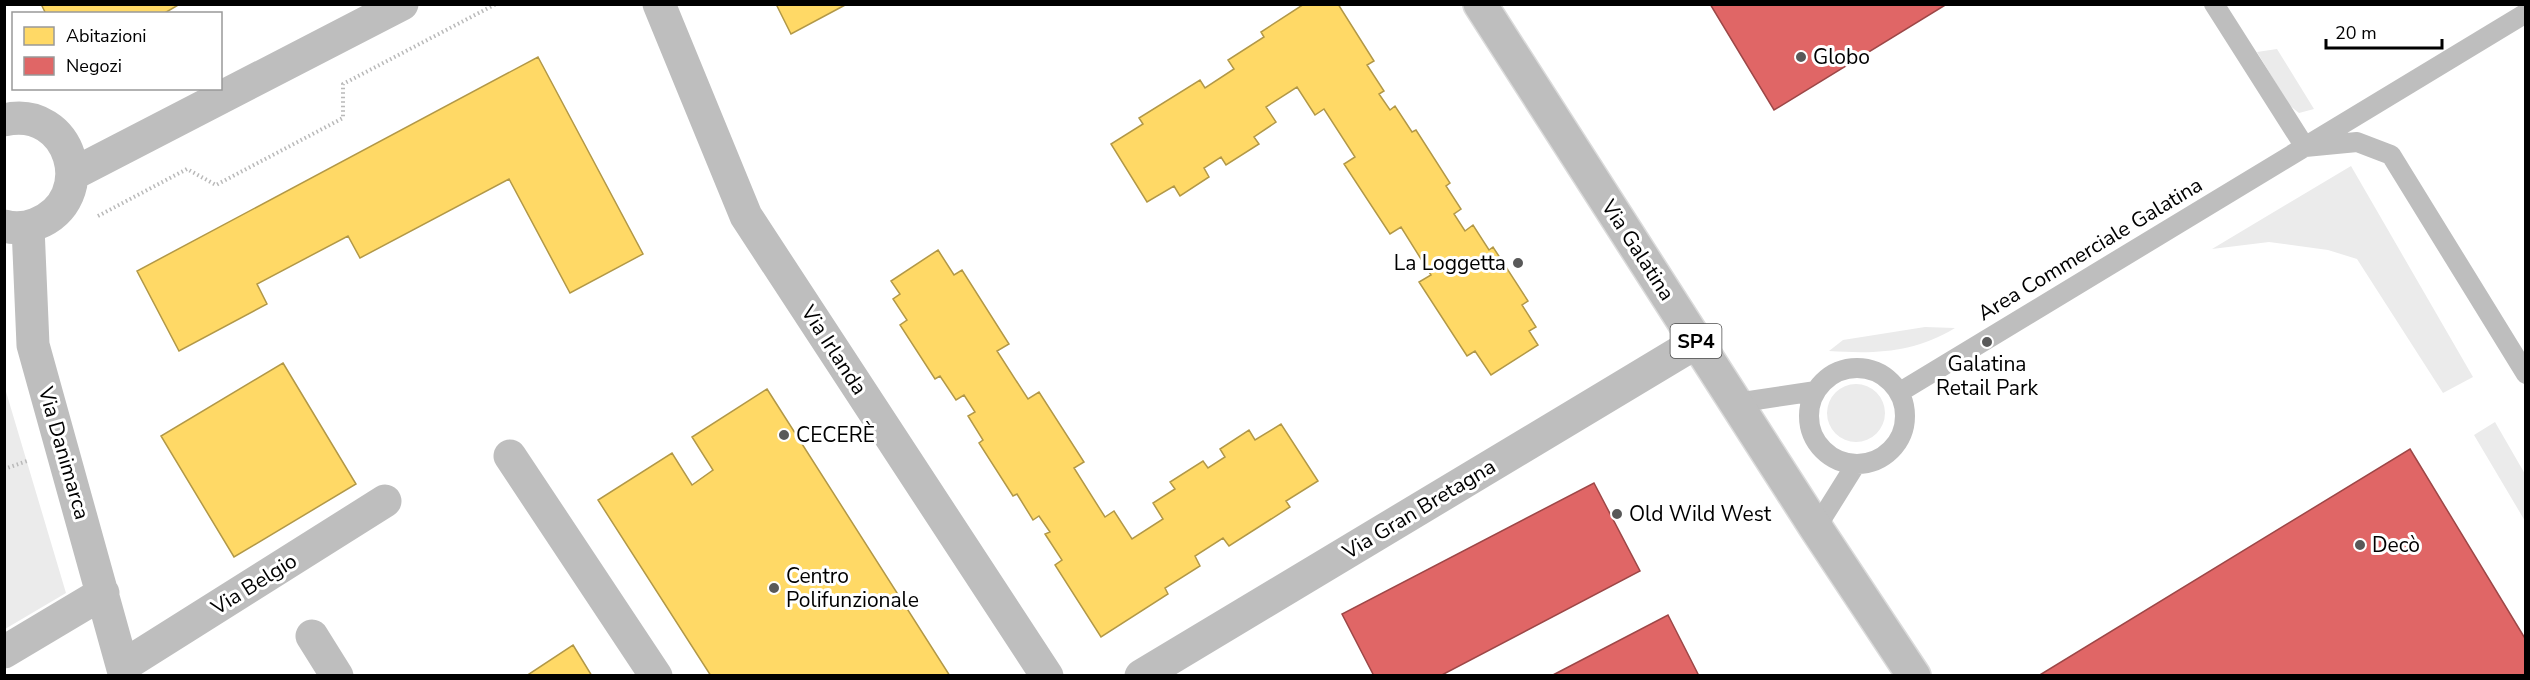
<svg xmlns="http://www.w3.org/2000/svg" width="2530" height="680" viewBox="0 0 2530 680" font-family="'Nunito Sans',sans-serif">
  <rect width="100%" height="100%" fill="#fff"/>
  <path fill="#ebebeb" d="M2277,49L2314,109L2299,113L2289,105L2257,52Z
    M2351,166L2473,377L2443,393L2357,259L2328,250L2269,242L2212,249Z
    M1925,327L1955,328C1914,353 1876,354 1829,351L1843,340Z
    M1827 413a29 29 0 1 1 58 0a29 29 0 1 1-58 0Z
    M4,385L66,593L5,629H4Z
    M2495,422L2525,474V521L2474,435Z"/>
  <path fill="#ffd966" stroke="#b29847" stroke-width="1.5" d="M41,4H180L163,14H46Z
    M776,4H847L791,34Z
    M1304,4H1338L1374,61L1367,65L1384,91L1379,94L1390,110L1395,106L1412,132L1416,130L1450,183L1446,186L1461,209L1454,214L1465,231L1473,225L1489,250L1493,247L1528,301L1522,305L1536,327L1529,331L1538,345L1491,375L1475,351L1467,356L1419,282L1431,275L1401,227L1390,234L1344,164L1355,157L1324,109L1315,115L1297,87L1266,107L1276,122L1254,137L1259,144L1226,165L1221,157L1204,168L1209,177L1180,196L1174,186L1147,202L1111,144L1143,124L1139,118L1200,80L1205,88L1234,69L1228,60L1264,37L1261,32Z
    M538,57L643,254L570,293L509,179L360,258L348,236L257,284L267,304L179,351L137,271Z
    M938,250L954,275L962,270L1009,344L997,351L1028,399L1039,392L1084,462L1074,468L1105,517L1114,511L1132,539L1163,519L1153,503L1175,489L1170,482L1203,461L1208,468L1225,457L1220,449L1249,430L1255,440L1281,424L1318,481L1286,501L1290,507L1229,546L1223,538L1195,556L1200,566L1165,588L1168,594L1101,637L1055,565L1062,560L1045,534L1050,532L1039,516L1033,520L1017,494L1013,496L979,443L983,440L968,416L975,412L964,395L956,400L940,376L935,379L900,325L907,320L893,299L900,294L891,281Z
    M283,363L356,484L234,557L161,436Z
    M767,389L950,676H711L598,500L672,453L692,485L713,470L692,437Z
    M573,645L592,676H526Z"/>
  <path fill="#e06666" stroke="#9d4747" stroke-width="1.5" d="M1710,4H1947L1774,110Z
    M2410,449L2526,640V676H2038Z
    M1594,483L1640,571L1440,676H1374L1342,614Z
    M1668,615L1699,676H1551Z"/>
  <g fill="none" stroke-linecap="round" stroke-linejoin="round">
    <defs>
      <path id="primary" d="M1480,4L1816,528L1914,676"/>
    </defs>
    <use href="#primary" stroke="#dbdbdb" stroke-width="36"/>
    <path stroke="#b9b9b9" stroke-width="4" stroke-dasharray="1.5 3" stroke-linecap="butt" d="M98,216L187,169L216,185L343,118V84L496,4
      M4,469L27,461"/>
    <path stroke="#bebebe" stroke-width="20" d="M2214,4L2305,147L2357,142L2391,155L2526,374
      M1809 416a48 48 0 1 1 96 0a48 48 0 1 1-96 0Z
      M1900,392L2526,13
      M1736,403L1816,391
      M1816,528L1856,464"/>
    <path stroke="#bebebe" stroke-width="33" d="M659,4L746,216L1047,676
      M4,120C71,104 100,199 36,224C26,228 15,229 4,226
      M73,174L402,4
      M28,227L33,345L125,676
      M510,456L656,676
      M312,636L337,676
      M4,652L103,593
      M123,666L385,501
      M1141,676L1697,342"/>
    <use href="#primary" stroke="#bebebe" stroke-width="33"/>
  </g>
  <g fill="#595959" stroke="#fff" stroke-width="2">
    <circle cx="1801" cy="57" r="6"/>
    <circle cx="1518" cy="263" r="6"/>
    <circle cx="1987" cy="342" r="6"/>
    <circle cx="784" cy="435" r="6"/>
    <circle cx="1617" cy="514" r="6"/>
    <circle cx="2360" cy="545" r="6"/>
    <circle cx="774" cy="588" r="6"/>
  </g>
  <g text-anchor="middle" stroke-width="6" stroke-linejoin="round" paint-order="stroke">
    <rect fill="#fff" stroke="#4c4c4c" stroke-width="1.5" x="1670.5" y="324" width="51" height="34" rx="4.5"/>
    <g font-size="20" font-weight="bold" fill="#000">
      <text x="1696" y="348">SP4</text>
    </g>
    <g font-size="21" fill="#000" stroke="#fff" text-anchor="start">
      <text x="1813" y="64">Globo</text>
      <text x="1506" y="270" text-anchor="end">La Loggetta</text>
      <text x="1987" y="371" text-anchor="middle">Galatina<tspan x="1987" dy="24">Retail Park</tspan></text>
      <text x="796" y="442">CECERÈ</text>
      <text x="1629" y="521">Old Wild West</text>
      <text x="2372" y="552">Decò</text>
      <text x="786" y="583">Centro<tspan x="786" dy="24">Polifunzionale</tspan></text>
    </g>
    <g font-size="21" fill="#000" stroke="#fff">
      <text transform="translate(2090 249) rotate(-31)" y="7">Area Commerciale Galatina</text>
      <text transform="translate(1638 250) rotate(57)" y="7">Via Galatina</text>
      <text transform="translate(834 350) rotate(57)" y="7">Via Irlanda</text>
      <text transform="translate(64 453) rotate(74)" y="7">Via Danimarca</text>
      <text transform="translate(1419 509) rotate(-31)" y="7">Via Gran Bretagna</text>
      <text transform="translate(254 584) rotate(-32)" y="7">Via Belgio</text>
    </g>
  </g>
  <rect width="2530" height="680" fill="none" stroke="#000000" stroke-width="12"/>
  <rect x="12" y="12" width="210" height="78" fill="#ffffff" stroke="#999999" stroke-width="1.5"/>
  <rect x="24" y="27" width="30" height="18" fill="#ffd966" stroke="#999999" stroke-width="1.5"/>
  <text x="66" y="42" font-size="18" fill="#000000">Abitazioni</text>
  <rect x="24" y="57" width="30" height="18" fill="#e06666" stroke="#999999" stroke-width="1.5"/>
  <text x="66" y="72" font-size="18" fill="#000000">Negozi</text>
  <path d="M2326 39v9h116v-9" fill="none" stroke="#000000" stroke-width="3"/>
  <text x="2335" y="39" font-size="18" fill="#000000" stroke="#ffffff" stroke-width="4.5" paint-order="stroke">20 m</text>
</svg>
